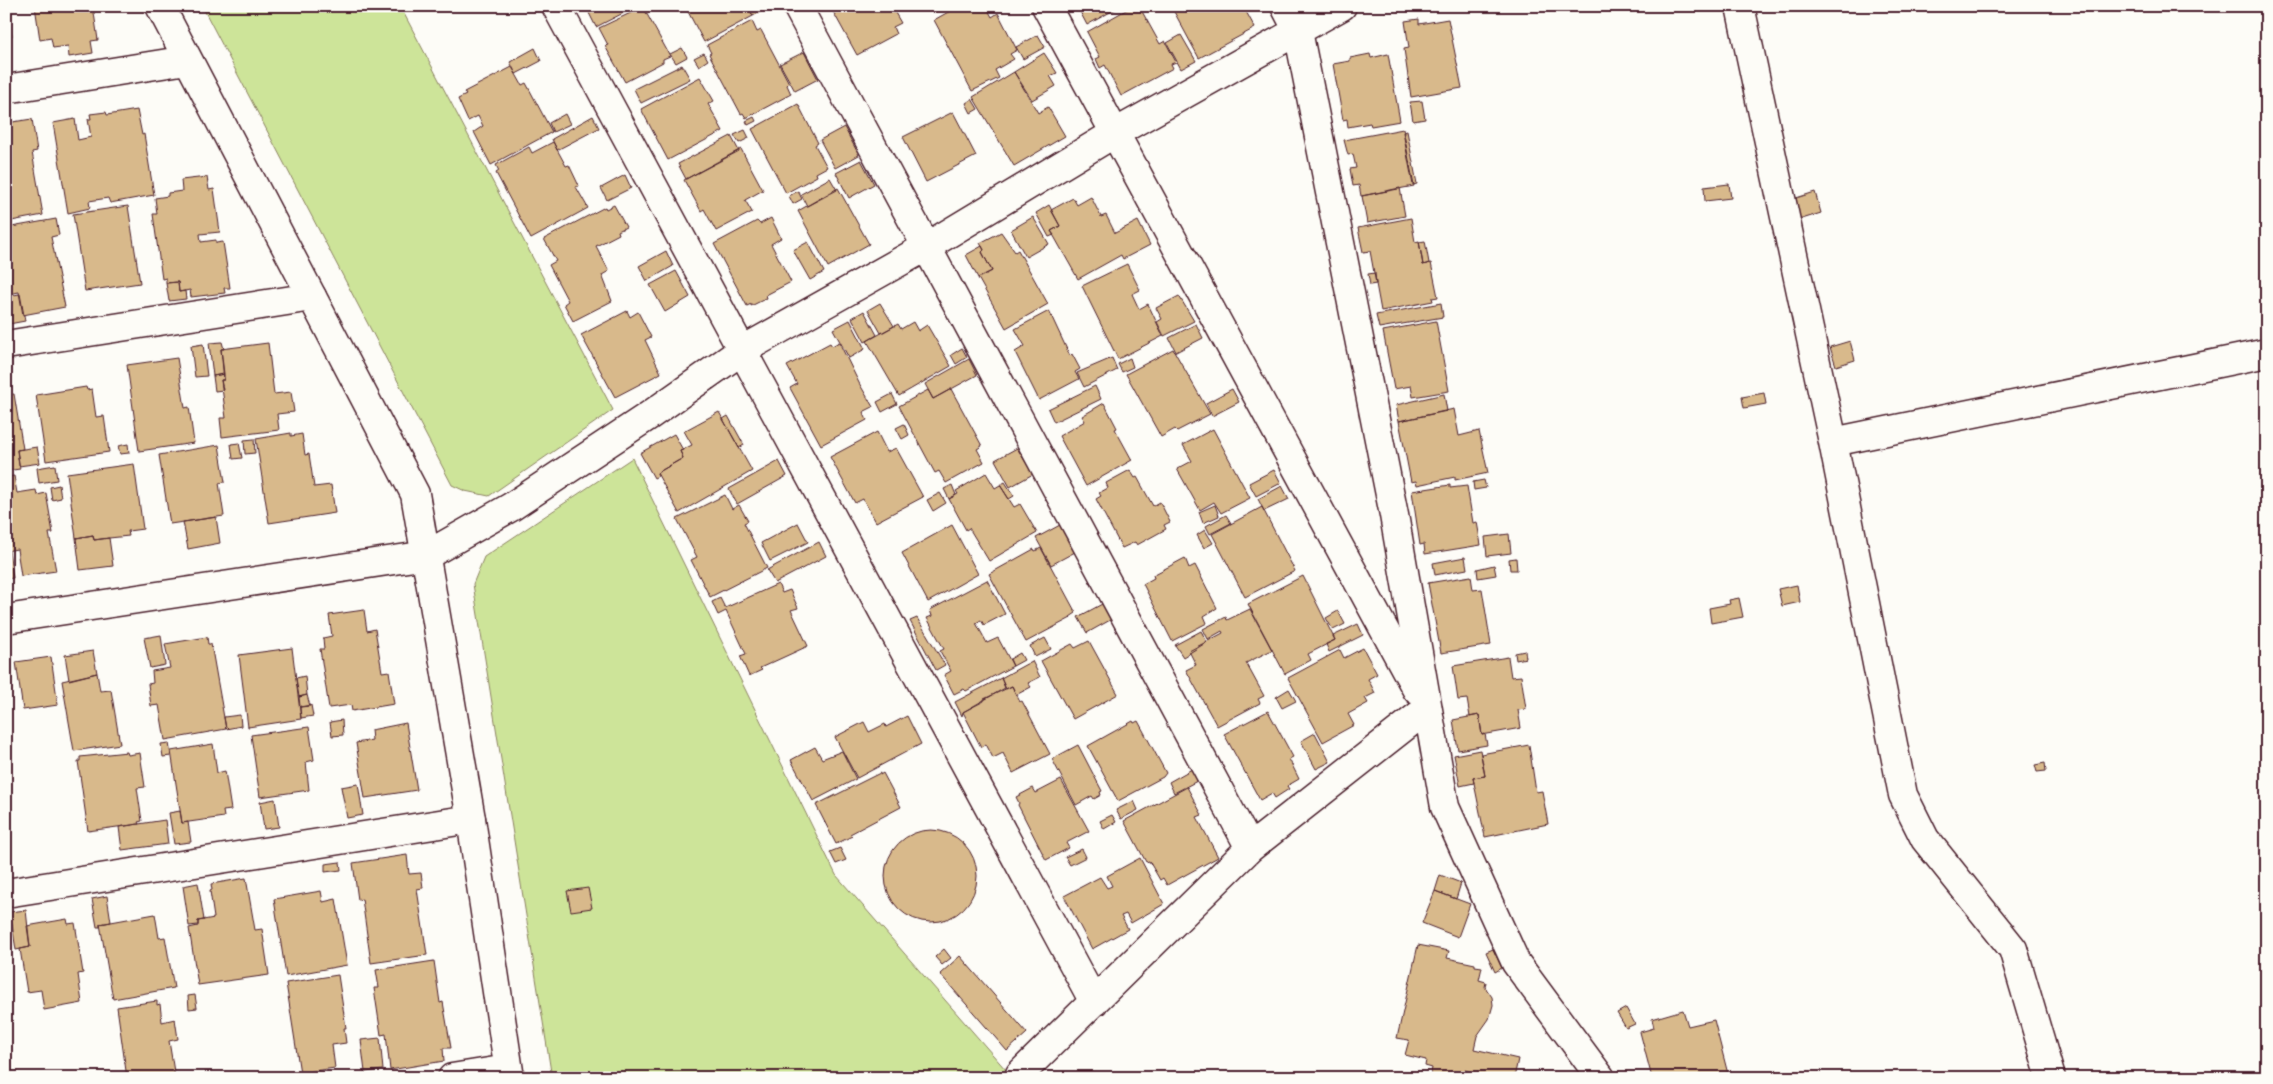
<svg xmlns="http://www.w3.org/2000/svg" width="2273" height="1084" viewBox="0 0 2273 1084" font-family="Pangolin,sans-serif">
  <rect width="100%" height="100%" fill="#fdfcf7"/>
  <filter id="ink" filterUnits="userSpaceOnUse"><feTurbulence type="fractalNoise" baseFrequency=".02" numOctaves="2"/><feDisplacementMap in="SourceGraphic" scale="10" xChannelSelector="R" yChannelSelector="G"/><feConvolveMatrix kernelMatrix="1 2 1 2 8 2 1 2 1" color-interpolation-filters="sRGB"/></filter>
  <g filter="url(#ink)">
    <path fill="#cde499" stroke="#8c8262" d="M202,6H400L613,410L489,496L465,491L452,485Z
      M632,458L836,875L1013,1078H552L473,584L484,557Z"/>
    <path fill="#d8b98b" stroke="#4a1f2b" d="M6,6L12,36L6,37Z
      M35,6H93L98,40L91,41L93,53L69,57L68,46L53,48L51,38L40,40Z
      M602,6H637L596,27L589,13Z
      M685,6H748L753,16L704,42Z
      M748,6H771L753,16Z
      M830,6H891L901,23L893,27L896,34L857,55Z
      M959,6H986L992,17L998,13L1017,50L1010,54L1014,59L995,70L999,78L972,91L934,20Z
      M1077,6H1121L1087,25Z
      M1133,6H1139L1160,44L1165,41L1176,62L1171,64L1173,68L1121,96L1105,65L1100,68L1096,59L1100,57L1087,32Z
      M1171,6H1243L1255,28L1199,58Z
      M643,7L670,56L663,59V62L625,82L605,46L608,45L599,28Z
      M1419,19V24L1448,19L1462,88L1411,97L1404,49L1409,48L1405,21Z
      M752,21L757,32L761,30L789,83L787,85L791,94L746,118L743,113L741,114L709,54L711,53L707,45Z
      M1038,35L1045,47L1023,59L1016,47Z
      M1181,35L1196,61L1181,69L1167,43Z
      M535,48L541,61L516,74L510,62Z
      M682,48L687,57L676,63L670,54Z
      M804,52L818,79L795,91L780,64Z
      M704,53L708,60L699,66L694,58Z
      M1044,53L1057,73L1050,76L1056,86L1032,100L1014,72Z
      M1370,54L1371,58L1388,54L1400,121L1371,126L1370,123L1348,127L1347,119L1343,120L1333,64L1350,61V58Z
      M682,65L690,79L641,103L634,89Z
      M512,67L522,85L526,83L552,132L491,165L474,132L483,126L478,116L468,121L458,99L466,95L464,92Z
      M1014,72L1038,113L1048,107L1065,136L1014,166L973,97Z
      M700,77L714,101L708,104L723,131L668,160L641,109Z
      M972,99L978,109L971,113L966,103Z
      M1422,101L1425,119L1413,121L1410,102Z
      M798,104L818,143L815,145L827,167L816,173L817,176L786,193L752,129Z
      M137,110L142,135L144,134L154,195L110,203L108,198L89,201L90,208L68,213L53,123L75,119L78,140L91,137L88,119H91L90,114L106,112L107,115Z
      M953,112L976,156L926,182L903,137Z
      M565,114L570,124L553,132L549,123Z
      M593,116L599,128L557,150L552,139Z
      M754,117L756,121L748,125L746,121Z
      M32,119L37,151L32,152L43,215L6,222V123Z
      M844,127L859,155L835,168L820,140Z
      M1403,129L1414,186L1361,196L1359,185L1353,186L1350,169L1356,168L1353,154L1348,155L1344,140Z
      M745,130L749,138L739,143L734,135Z
      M1407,131L1417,184L1413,185L1403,132Z
      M731,136L739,151L686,179L678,164Z
      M553,142L566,166L569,165L579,186L576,187L588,208L531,239L496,173L499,171L496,165L529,147L532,153Z
      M741,149L763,190L745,200L752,212L716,231L704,209L701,211L684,180Z
      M861,160L874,184L849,198L836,173Z
      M625,175L631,188L607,200L601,188Z
      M207,177L209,190L214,189L220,232L200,234L201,242L216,240V243L223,242L230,288H224L225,293L191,297L190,290L179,292L178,282L166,283V278L162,279L153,214H157L155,198L168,196V193L182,191L181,180Z
      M830,178L837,190L807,206L801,194Z
      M1729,184L1731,198L1705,201L1704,187Z
      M838,188L869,244L828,267L798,211Z
      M1400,188L1405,216L1367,223L1362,196Z
      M798,191L802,199L793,204L789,196Z
      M1815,192L1821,213L1799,220L1793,199Z
      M1091,197L1101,217L1106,215L1115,233L1138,221L1150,245L1123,259L1121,255L1078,279L1051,231L1060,226L1051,210L1073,198L1077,205Z
      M614,205L626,227L618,231L619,234L596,246L609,271L602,275L612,301L573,321L564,304L568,301L549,265L556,261L544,239L605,207L606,209Z
      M1049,205L1060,226L1051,231L1054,235L1049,237L1036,213Z
      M128,206L140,283L85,291L73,214Z
      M1033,217L1049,244L1026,257L1011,230Z
      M771,218L781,238L771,244L791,282L766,295L767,298L751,306V304L747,306L714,244L757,221L760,224Z
      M1411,218L1415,242L1419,241L1423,265L1431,263L1438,297L1432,298L1433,301L1381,311L1370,251L1363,252L1358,228Z
      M56,219L59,235L51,237L65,307L23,315L19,292L8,294L6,283V228Z
      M1001,232L1015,252L1018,250L1048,304L1006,328L978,278L992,271L982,252L984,250L980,243Z
      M1425,241L1429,263L1423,265L1419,242Z
      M808,242L824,272L810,280L793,250Z
      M982,246L984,250L982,252L992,271L978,278L966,255Z
      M666,251L673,266L647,281L639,266Z
      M1127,264L1140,290L1132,294L1139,309L1148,304L1163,336L1118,359L1082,286Z
      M676,271L690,297L665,312L650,285Z
      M1375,273L1376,284L1370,285L1368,274Z
      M178,282L179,292L185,291L186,299L169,301L166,283Z
      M20,294L25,321L9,324L6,296Z
      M1179,296L1194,321L1164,336L1157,322L1162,319L1156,308Z
      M880,303L894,326L881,333L868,310Z
      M1441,303L1443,317L1379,328L1376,315Z
      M627,311L630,317L638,312L651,337L645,340L661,373L615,397L581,335Z
      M864,311L877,335L865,342L852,318Z
      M1049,311L1070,356L1072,354L1080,369L1075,372L1079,379L1039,400L1015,352L1025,346L1015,329Z
      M850,320L865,349L849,358L833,329Z
      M1436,321L1449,391L1413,397L1411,386L1394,389L1383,331Z
      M913,322L918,331L927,325L951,366L899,396L867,341L898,324L901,329Z
      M1196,324L1203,338L1176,352L1169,338Z
      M1850,341L1855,360L1836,366L1830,347Z
      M222,342L224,349H221L224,374L213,376L209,343Z
      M839,342L859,383L873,407L863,412L867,420L821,445L790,388L797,384L787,366L830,343L832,346Z
      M268,343L274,394L291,392L294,412L277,414L279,430L222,437L220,418H226L221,380H224L221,349Z
      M203,344L207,376L195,377L191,346Z
      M962,348L967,357L956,364L951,355Z
      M1173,349L1210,414L1177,431L1175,429L1161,437L1126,374Z
      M177,358L185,408L189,407L194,443L139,451L127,365Z
      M1112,358L1117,370L1084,387L1077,373Z
      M1130,358L1133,367L1122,372L1118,364Z
      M969,359L977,375L933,399L925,384Z
      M224,374V380H221L223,390L215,391L213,376Z
      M1095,386L1101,399L1054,422L1048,409Z
      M86,387L87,390L92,389L96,417L104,416L109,452L46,461L36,395Z
      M951,389L982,446L977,449L984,462L946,483L939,471L935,473L899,406L928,390L933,399Z
      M1232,389L1239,402L1212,416L1206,403Z
      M1764,393L1766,404L1744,408L1742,397Z
      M14,394L23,449L17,450L20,469L6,471V399L7,395Z
      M892,394L897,404L882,412L877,402Z
      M1444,394L1447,411L1399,421L1396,405Z
      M1104,403L1117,428L1115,429L1132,460L1086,486L1059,436L1085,421L1082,416Z
      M1454,409L1459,436L1479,431L1488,473L1455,480V477L1417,485L1416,481L1411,482L1399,421Z
      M719,412L752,471L679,513L657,473L683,458L680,451L692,445L684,431Z
      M728,416L744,445L739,448L723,419Z
      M904,424L909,435L902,439L896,428Z
      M1213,429L1250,498L1221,513L1214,502L1200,510L1177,469L1192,461L1183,445Z
      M877,432L887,452L896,448L923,497L876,522L863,499L855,503L830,457Z
      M291,433V436L302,434L305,455L309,454L314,487L331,485L335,513L269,523L256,439Z
      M674,434L683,450L680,451L683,458L657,473L658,476L654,478L640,453Z
      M254,439L255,453L245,454L244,440Z
      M239,443L242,458L233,459L231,444Z
      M128,444L129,453L120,454L118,446Z
      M219,445L225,482L219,483L224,516L170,524L159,455Z
      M37,447L40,463L19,466L17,450Z
      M1017,448L1033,474L1010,487L995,460Z
      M779,461L787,476L737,504L729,489Z
      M134,464L143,529L128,531L129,536L109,538L94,540L93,535L76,538L67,473Z
      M55,465L57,480L39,483L37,468Z
      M1130,470L1135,478L1137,477L1153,506L1160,502L1170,522L1164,525L1166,529L1137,545L1135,542L1122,548L1096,499L1101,496L1099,493L1108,488L1106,483Z
      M1274,470L1281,483L1256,496L1249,483Z
      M986,473L995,488L1000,485L1014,507L1020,504L1037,533L989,561L969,528L966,530L949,499L958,494L956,491Z
      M14,476L17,493L36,490L37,495L46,493L53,533H49L56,571L21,576L17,549L6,551V477Z
      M1484,480L1486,488L1474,490L1473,482Z
      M1005,482L1014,496L1009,499L1000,485Z
      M59,485L61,498L52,500L50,487Z
      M952,485L956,495L949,499L944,489Z
      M1450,485V488L1467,486L1473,523L1477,522L1481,545L1425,554L1424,544L1420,545L1412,491Z
      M1282,486L1289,499L1264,511L1258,499Z
      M940,493L946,503L933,511L927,500Z
      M725,495L732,509L739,505L748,521L744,523L767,568L710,597L691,560L697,557L677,519Z
      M1215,505L1219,516L1203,523L1199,512Z
      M1262,507L1295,571L1245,597L1212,534Z
      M1226,515L1231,523L1210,534L1206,526Z
      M216,517L220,543L188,549L183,522Z
      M798,523L808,542L770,561L761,543Z
      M952,525L978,574L928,602L902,553Z
      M1060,525L1075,552L1051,565L1036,538Z
      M1205,530L1213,543L1204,548L1197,535Z
      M1509,534L1511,553L1487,556L1485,537Z
      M93,535L94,540L109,538L113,566L80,570L76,538Z
      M819,542L826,556L775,583L767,570Z
      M1041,548L1076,613L1070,617L1071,618L1026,642L989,574L1034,549L1035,551Z
      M9,550L13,578L6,579V551Z
      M1465,557L1467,569L1435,575L1433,563Z
      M1185,558L1189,568L1195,565L1217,608L1204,616L1207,623L1172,641L1143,584L1154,578L1153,575Z
      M1516,558L1517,570H1510L1509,559Z
      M1494,565L1496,575L1478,578L1477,569Z
      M1303,576L1335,640L1308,654L1311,660L1285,674L1248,604Z
      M1471,576L1473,590L1482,589L1491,645L1441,653L1428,583Z
      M987,580L1005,614L984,625L981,620L976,623L987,643L998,638L1013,666L966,691L964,689L954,694L944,675L951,671L940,651L944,649L927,618L932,616L930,610Z
      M778,584L782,593L790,590L798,608L791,610L808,646L760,668L762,670L749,676L740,656L746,654L726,611L718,615L712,602L720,598L725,608Z
      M1797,585L1800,602L1782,606L1778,589Z
      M1739,598L1743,617L1711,623L1709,608L1730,604L1729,600Z
      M1104,603L1112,619L1087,633L1078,617Z
      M1250,609L1272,650L1246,663L1264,696L1258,699L1260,703L1217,726L1186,670L1196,665L1189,651L1223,633L1222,631L1208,639L1203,629L1226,617L1227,620Z
      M364,610L367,631L375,629L382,672L389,671L394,704L352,711L351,705L329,708L320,649H324L323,638L332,636L329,615Z
      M1338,611L1345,624L1333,630L1326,618Z
      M917,618L945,665L936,670L910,621Z
      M1358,624L1363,635L1329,652L1326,644L1335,640L1333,636Z
      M1201,631L1207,642L1183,657L1175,645Z
      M161,635L165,665L150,668L144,638Z
      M207,637L208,644H211L226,729L165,740L159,705L151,706L148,684L153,683L152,671L170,668L165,644Z
      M1045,638L1051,649L1035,657L1030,646Z
      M1089,641L1118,694L1073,719L1041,661L1072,644L1075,648Z
      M292,648L301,719L248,727L239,655Z
      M1363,648L1377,674L1368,679L1375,693L1365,698L1368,703L1348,714L1354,725L1323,742L1288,678L1340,650L1344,658Z
      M93,651L97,673L69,680L65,655Z
      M1525,651L1526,658L1516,660L1515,653Z
      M1020,653L1024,660L1013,666L1010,659Z
      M51,657L58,705L23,710L16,662Z
      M1508,657L1511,677L1521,676L1526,709L1518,710L1521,728L1482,735L1479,715L1470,717L1467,699L1458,700L1453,666Z
      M1032,661L1040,677L1028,683L1031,687L1016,695L1012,686L1006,689L1001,678Z
      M97,673L100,691L111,690L120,744L74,751L62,681Z
      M305,676L307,695L299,697L296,678Z
      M1001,678L1005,688L963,712L962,716L955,702Z
      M1012,686L1020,702L1022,701L1050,754L1013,773L1003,753L993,758L986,744L981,747L963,712L984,701V699Z
      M1289,689L1296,701L1282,708L1276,697Z
      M307,695L310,706L300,707L299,697Z
      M311,705L313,716L301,718L300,707Z
      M1268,711L1293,757L1289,759L1299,779L1287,786L1289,789L1275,798L1272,793L1260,800L1224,734Z
      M240,715L241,726L226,729L224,717Z
      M1479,715L1482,735L1485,734L1487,745L1458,750L1453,720Z
      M907,716L921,744L857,778L835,737L864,722L869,732L885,724L886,727Z
      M342,720L343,735L332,736L330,722Z
      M1133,721L1134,723L1138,721L1166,773L1163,777L1118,801L1088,746Z
      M406,723L417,790L365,798L356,743L372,740L371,730Z
      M309,727L314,760L306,762L309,790L260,797L251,735Z
      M1315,733L1330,762L1316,769L1301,741Z
      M169,743L171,756L163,757L161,744Z
      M213,744L217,773L225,771L231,810L223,811L224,817L182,823L171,751Z
      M1078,745L1102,791L1100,792L1101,795L1094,799L1092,796L1076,805L1052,759Z
      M1529,745L1536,792L1542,791L1548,824L1485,837L1473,778L1485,776L1481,754Z
      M815,747L822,759L842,751L856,779L813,801L791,760Z
      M1480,750L1485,776L1473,778L1474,783L1460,786L1454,755Z
      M127,752L128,755L140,753L145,787L137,788L142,821L138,822L139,824L88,831L78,761H80V757Z
      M2045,763L2046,771L2037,772L2035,765Z
      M1192,769L1199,780L1174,793L1169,782Z
      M880,773V775L883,773L901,807L850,834L852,836L836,844L816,805Z
      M1061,780L1089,831L1066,843L1069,848L1046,860L1018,805L1019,803L1016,797L1033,788L1036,793Z
      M358,784L363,815L347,818L341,787Z
      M1187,787L1202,815L1197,817L1218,857L1167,885L1163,878L1160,880L1149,861L1146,862L1124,821Z
      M275,799L279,827L264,829L260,802Z
      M1134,801L1138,810L1121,819L1116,810Z
      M180,811L182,823L188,822L191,842L174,844L169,813Z
      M1112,815L1116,822L1104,829L1100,821Z
      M165,820L168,844L122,850L119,827Z
      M885 876a46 46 0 1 1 92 0a46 46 0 1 1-92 0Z
      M840,848L846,860L836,864L830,852Z
      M1082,849L1086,857L1070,865L1065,857Z
      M407,855L409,874L421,873L423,888L417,889L427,955L371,963L362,899L358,900L353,863Z
      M1140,858L1164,904L1131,923L1126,914L1121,916L1128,929L1092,949L1064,896L1100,877L1107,888L1112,886L1107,876Z
      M340,862L341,870L325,872V864Z
      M1440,875L1461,883L1456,899L1435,891Z
      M246,878L255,930L262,929L269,975L198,985L189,928L198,926V921L214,918L210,891L212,890L211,884Z
      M198,883L204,920L198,921V925L189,926L183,886Z
      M588,888L592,908L571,911L567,891Z
      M321,891L323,902L336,899L347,965L286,976L274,899Z
      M1435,891L1470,904L1458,937L1422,923Z
      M107,896L111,922L100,924V927H97L92,899Z
      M26,910L30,947L16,950L10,912Z
      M155,914L159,938L165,937L174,988L113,999L100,924Z
      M67,919L68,924L75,923L83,973L78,974L82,1003L44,1010L41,990L27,992L20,949L30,947L27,926Z
      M1418,945L1449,951L1447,958L1475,964V966L1482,967L1479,980L1486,982L1485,987L1492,997L1493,1005L1489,1019L1477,1036L1474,1049L1518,1059L1514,1078H1469L1471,1072L1465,1070L1464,1078H1430L1432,1068L1425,1066L1426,1060L1405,1055L1409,1040L1397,1038Z
      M944,949L951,958L942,965L935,957Z
      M1493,949L1502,968L1495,972L1486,952Z
      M960,956L1027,1033L1007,1051L940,974Z
      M434,961L440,1003L443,1002L451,1048H443L444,1061L390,1070L386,1034L381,1035L374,988H379L376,970Z
      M338,975L346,1028H344L346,1043L332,1045L335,1068L300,1073L286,983Z
      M195,995L197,1008L189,1009L188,996Z
      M157,1001V1005L160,1004L162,1022L175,1019L178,1039L169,1041L175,1078H127L117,1007Z
      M1626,1008L1635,1024L1626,1028L1617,1013Z
      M1683,1010L1688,1026L1714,1020L1729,1078H1652L1640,1032L1654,1028L1652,1019Z
      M380,1038L383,1070L365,1072L361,1040Z
      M7,1039L11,1073L6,1074V1039Z"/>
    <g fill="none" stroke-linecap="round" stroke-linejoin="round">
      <defs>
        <path id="minor" d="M556,6L1094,1002
          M797,6L1250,848
          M1046,6L1417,690
          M1285,6L1298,31L1394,515L1445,807L1516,963L1601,1078
          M1740,6L1833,442L1903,795L1925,839L2013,949L2051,1078
          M6,89L187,60
          M6,345L312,297
          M1833,442L2267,353
          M6,619L427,555L511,507L650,415L741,351L926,247L1115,133L1342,6
          M6,893L471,819
          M1020,1074L1250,848L1427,709
          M452,1078L508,1069"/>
        <path id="tertiary" d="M160,6L415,494L471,819L510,1078"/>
      </defs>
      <use href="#minor" stroke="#4a1f2b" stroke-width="31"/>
      <use href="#tertiary" stroke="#4a1f2b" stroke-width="31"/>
      <use href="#minor" stroke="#fdfcf7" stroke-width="28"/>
      <use href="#tertiary" stroke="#fdfcf7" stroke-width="28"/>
    </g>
  </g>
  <rect width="2273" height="1084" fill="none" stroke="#fdfcf7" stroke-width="25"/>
  <rect x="12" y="12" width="2248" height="1059" fill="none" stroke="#4a1f2b" stroke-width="2" filter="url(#ink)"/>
</svg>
